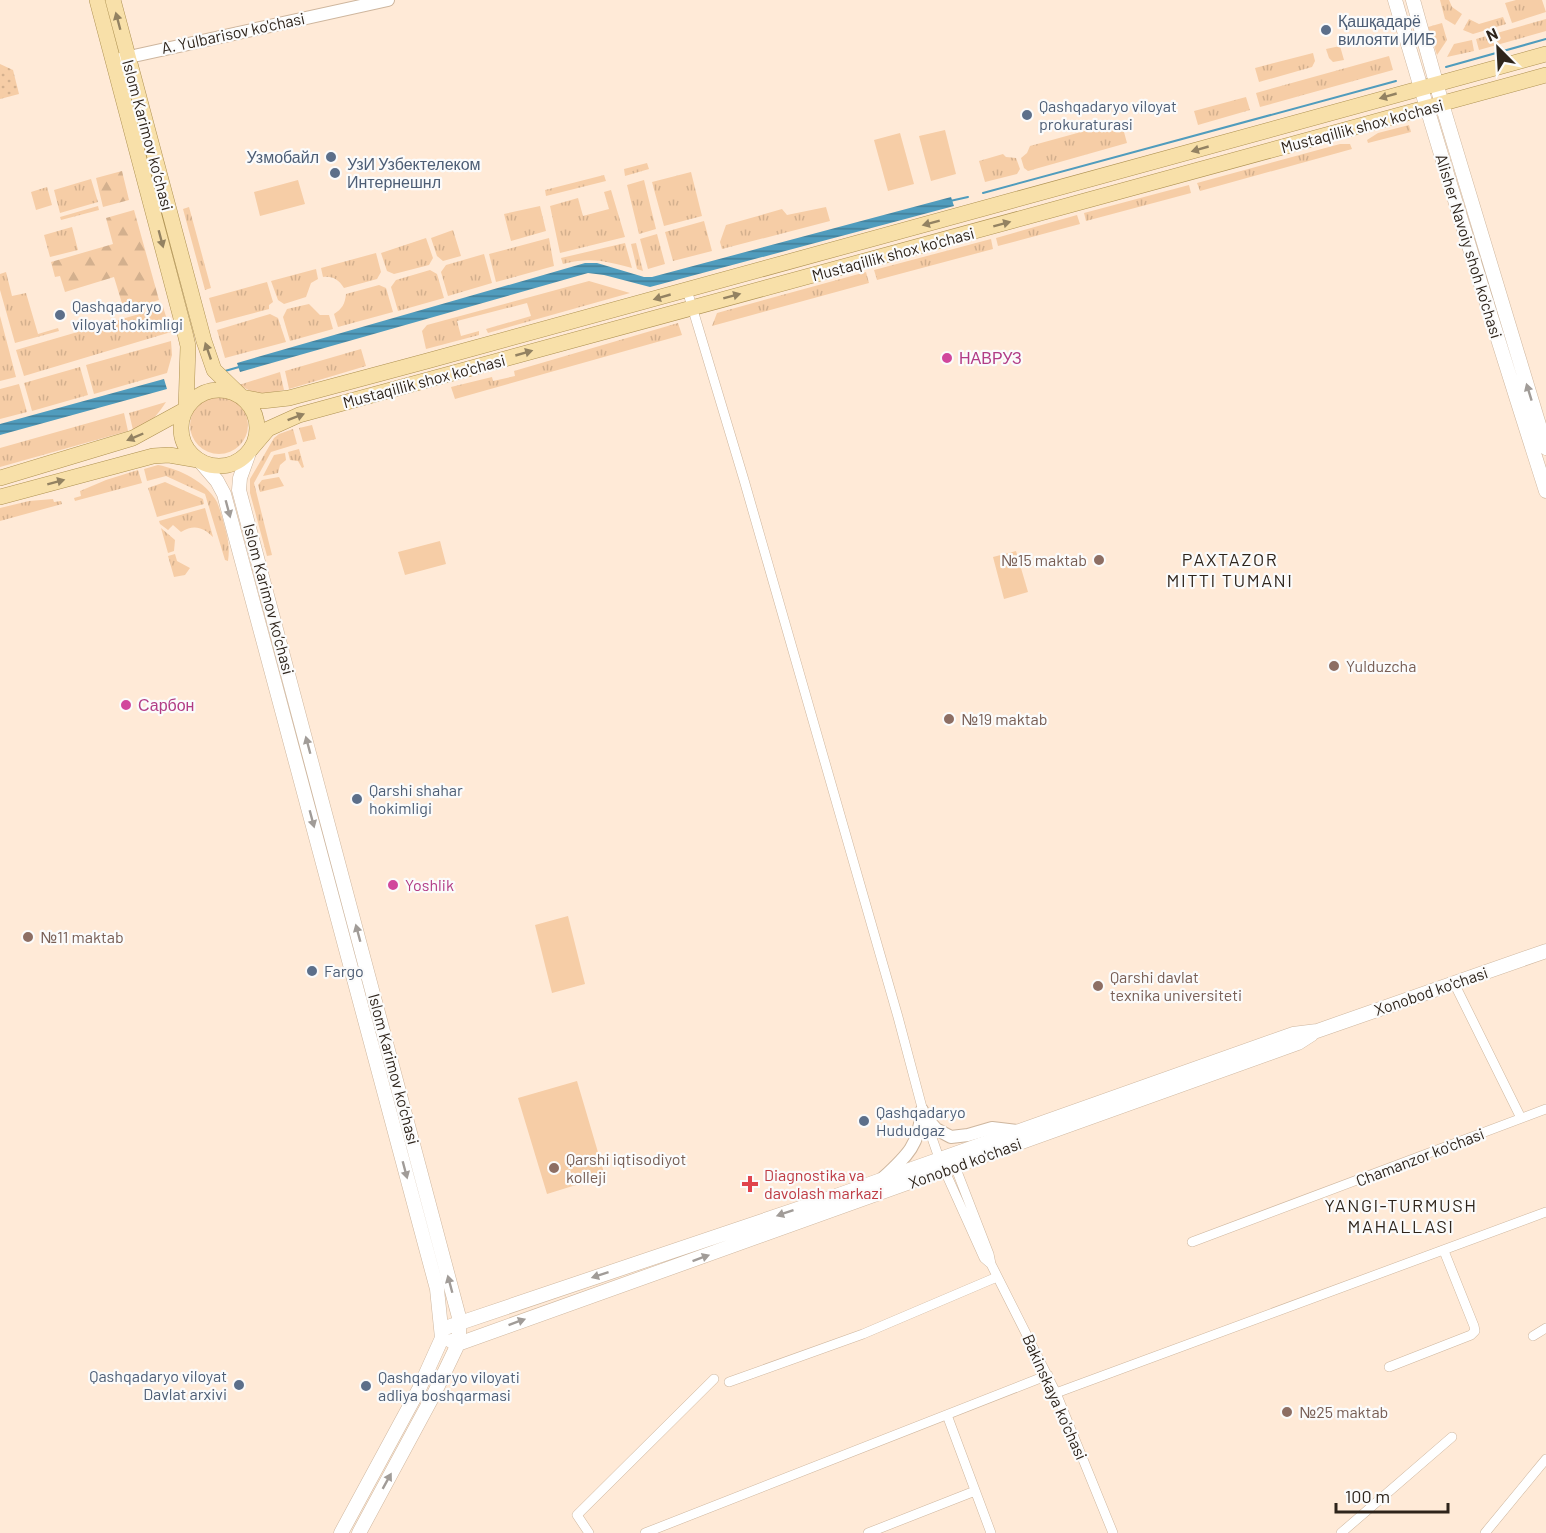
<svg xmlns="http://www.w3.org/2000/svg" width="1546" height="1533" viewBox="0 0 1546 1533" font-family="Barlow,sans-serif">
  <defs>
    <pattern id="grass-tufts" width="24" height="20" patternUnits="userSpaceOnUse" patternTransform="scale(1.5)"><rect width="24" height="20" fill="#f6cda6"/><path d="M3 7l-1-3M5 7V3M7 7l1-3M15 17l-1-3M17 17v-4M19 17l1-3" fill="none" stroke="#d3b08e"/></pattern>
    <pattern id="forest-firs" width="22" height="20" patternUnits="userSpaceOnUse" patternTransform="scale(1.5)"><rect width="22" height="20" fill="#f6cda6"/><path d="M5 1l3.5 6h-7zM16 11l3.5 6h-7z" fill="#d3b08e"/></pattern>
    <pattern id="park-dots" width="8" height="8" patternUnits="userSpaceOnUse" patternTransform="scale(1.5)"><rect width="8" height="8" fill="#f6cda6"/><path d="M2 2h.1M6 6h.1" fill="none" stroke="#d3b08e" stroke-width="1.8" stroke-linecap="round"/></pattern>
    <pattern id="water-rules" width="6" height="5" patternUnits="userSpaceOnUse" patternTransform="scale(1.5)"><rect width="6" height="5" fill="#509cbd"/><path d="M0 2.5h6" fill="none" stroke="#437f99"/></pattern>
  </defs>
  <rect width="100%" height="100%" fill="#ffead7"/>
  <path fill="url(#grass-tufts)" d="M1440,0H1449L1452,7L1462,14L1455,25L1445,19Z
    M1516,0H1542L1546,12L1512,23L1505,3Z
    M1503,17L1506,24L1473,34L1463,30L1469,19L1479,24Z
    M1546,19V31L1479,50L1476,39Z
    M1442,23L1447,40L1437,55L1428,27Z
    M1472,40L1474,51L1447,57L1454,44Z
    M1340,46L1344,60L1333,62L1329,58L1326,49Z
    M1313,53L1315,61L1312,67L1259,82L1255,68Z
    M1389,56L1393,70L1260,107L1256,93Z
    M1246,97L1250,110L1198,125L1194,111Z
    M1121,121L1127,143L1028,171L1024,168L1021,158L1027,153L1030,146Z
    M1409,125L1411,132L1368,143L1367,140L1378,133Z
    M1340,144H1350L1352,149L1200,191L1197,183Z
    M1003,154L1006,157L1016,158L1020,169L1017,174L985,182L979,161Z
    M647,163L649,169L625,176L624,169Z
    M691,172L702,216L664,226L652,182Z
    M604,175L606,181L546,196L545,190Z
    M91,179L98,202L60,213L54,190Z
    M644,180L656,229L639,234L627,185Z
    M1189,185L1191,193L1086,221L1084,213Z
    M47,187L52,205L36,210L31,192Z
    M611,190L625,237L560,253L550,206L578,198L583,216L609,209L604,192Z
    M98,206L99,210L61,220L60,217Z
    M540,206L546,231L511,241L504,214Z
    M189,207L211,288L205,290L183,209Z
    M826,207L830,221L722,249L720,242L726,225L782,209L787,215Z
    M1077,215L1080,224L998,246L996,238Z
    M704,221L712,251L673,261L665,232Z
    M72,227L78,250L50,257L44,235Z
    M453,230L461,256L443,261L437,256L431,238Z
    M657,234L665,264L648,269L640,239Z
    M426,238L433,258L429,265L394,274L387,271L381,253Z
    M549,238L554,266L496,282L489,254Z
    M991,239L993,249L877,280L874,270Z
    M625,243L632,268C603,261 593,257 563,264L561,258Z
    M636,243L643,271L637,269L631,244Z
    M376,253L381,272L377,279L344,288C338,279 333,276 323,277L321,268Z
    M484,254L492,283L448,296L441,272L446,265Z
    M316,269L318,279L311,283L306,297L284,304L278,300L271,281Z
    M430,270L437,274L444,298L398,311L391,287L396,280Z
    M6,272L12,296L26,293L38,334L58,328L59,331L15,343L0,290V274Z
    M866,272L869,283L712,326L717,313Z
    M589,281L630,293L488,333L486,329L531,316L527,303L457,321L461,336L479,331V335L426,349L422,331L427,325Z
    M267,282L273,302L269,305V309L216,323L209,298Z
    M379,285L386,288L393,312L338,327L334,314C342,309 345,304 346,294Z
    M309,304L320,315H329L333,329L290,341L283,317L287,309Z
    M163,307L171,332L24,376L16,350Z
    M270,314L278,318L286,342L225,358L217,330Z
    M0,316L16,377L0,381Z
    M678,323L682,335L455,399L451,387L492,377L493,381L515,376L514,371Z
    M171,341L172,355L167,373L94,394L86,365Z
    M361,349L366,366L289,389L285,371Z
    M80,367L88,395L32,411L24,383Z
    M280,372L284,390L258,395L239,385Z
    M19,384L27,412L0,419V389Z
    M190 425a29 29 0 1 1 58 0a29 29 0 1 1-58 0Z
    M166,402C157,416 149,425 133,430L129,413Z
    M124,413L128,431L0,467V448Z
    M312,425L316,439L303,442L299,428Z
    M293,429L297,444L271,452L254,483L272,555L267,556L250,493V479L274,438L279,434Z
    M299,449L304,467L302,468L298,461L290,460L288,452Z
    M285,453L286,460L280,465L278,473L263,476L274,455Z
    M158,465C180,469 206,482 217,502C220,509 222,517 224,524C228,538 230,547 228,561L225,560L205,494L166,476L147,481L144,469Z
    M138,470L142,483L75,501L74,498L81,496L80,491L106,480Z
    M279,477L284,486L260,492L258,485L262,480Z
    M165,482L203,499L204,504L157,517L148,488Z
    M53,499L54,502L61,501L62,504L0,521V508L29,501Z
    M205,508L213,537C203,527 194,524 181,532L173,525L168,530L160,524L159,521Z
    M161,528L175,540L174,551L168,553Z
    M175,554L177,561L190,568L185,575L174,577L168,556Z"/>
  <path fill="url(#forest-firs)" d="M122,171L129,200L103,207L96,178Z
    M134,210L159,300L124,310L114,277L65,292L60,276L55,277L51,262L113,244L106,218Z"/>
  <path fill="url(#park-dots)" d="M0,64L13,70L19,94L0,99Z"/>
  <path fill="#f6cda6" d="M945,130L956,174L931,181L919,136Z
    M900,133L914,184L888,191L874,140Z
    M298,180L305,204L260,216L254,192Z
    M440,541L446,564L405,575L398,552Z
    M1016,551L1028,592L1004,599L993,557Z
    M568,916L585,984L552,993L535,925Z
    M577,1081L605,1176L547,1194L518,1098Z"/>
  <path fill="url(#water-rules)" d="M951,197L954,206L650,287L604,275L588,273L240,372L237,363L585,263H597L644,277H652Z
    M164,379L167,389L0,435V424Z"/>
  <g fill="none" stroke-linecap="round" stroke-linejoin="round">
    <path stroke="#509cbd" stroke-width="2" d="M1446,67L1546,39
      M983,193L1396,81
      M950,201L968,197
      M225,371L239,367"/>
    <defs>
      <path id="minor" d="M687,290L744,480L898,1017L924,1115L939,1158L984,1258L991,1264
        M1454,983L1521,1118
        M953,1161L989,1254L991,1264L1056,1393L1113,1533
        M1192,1242L1546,1109
        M1533,1336L1546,1328
        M1389,1367L1471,1335L1475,1331L1474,1326L1444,1251
        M729,1382L863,1334L997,1277
        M1056,1393L1546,1212
        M947,1415L991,1533
        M589,1533L577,1515L714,1379
        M645,1533L1048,1375
        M868,1533L975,1491
        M1341,1533L1452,1437
        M1485,1533L1546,1459"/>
      <path id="tertiary" d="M120,59L388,0
        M924,1115L936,1129L951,1137L968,1135L992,1128L1017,1131
        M883,1178C908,1155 919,1145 922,1110"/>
      <path id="secondary" d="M1395,0C1443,164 1494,328 1546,491
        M1413,0L1442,104L1546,448
        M250,450L240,478L239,490L460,1321L458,1344L434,1394L359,1533
        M199,460L217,481L224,494L437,1289L442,1338L419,1389L341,1533
        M442,1329L833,1197L1293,1034L1317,1031L1546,951
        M451,1341L458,1344L1298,1043L1312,1034"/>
      <path id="primary" d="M113,0L204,341L214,370L242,397L262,401L289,398L427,361L1546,54
        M181 428a38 38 0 1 1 76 0a38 38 0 1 1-76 0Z
        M250,450L268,429L299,415C714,298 1131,191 1546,75
        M0,478L133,438L186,409L188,346L185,333L97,0
        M0,497L153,456L169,455L198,460"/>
    </defs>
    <use href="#minor" stroke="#ceb69e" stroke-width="10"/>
    <use href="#tertiary" stroke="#ceb69e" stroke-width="14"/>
    <use href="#secondary" stroke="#ceb69e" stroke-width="15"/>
    <use href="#primary" stroke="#ae9152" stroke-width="16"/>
    <use href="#minor" stroke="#fff" stroke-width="9"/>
    <use href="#tertiary" stroke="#fff" stroke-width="12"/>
    <use href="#secondary" stroke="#fff" stroke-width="14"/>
    <use href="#primary" stroke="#f8e0a9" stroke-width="15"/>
  </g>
  <defs><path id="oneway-solid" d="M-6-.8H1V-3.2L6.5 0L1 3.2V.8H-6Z" transform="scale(1.5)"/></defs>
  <g fill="#938262">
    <use href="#oneway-solid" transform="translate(118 21) rotate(-105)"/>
    <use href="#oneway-solid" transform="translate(1388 96) rotate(164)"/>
    <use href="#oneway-solid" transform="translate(1200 149) rotate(164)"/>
    <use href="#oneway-solid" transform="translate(931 223) rotate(165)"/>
    <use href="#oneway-solid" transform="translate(1002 224) rotate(-15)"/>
    <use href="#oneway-solid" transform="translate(161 239) rotate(75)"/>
    <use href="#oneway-solid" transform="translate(732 296) rotate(-15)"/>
    <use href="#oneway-solid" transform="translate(662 297) rotate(164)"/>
    <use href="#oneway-solid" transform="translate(208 351) rotate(-109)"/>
    <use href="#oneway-solid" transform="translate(524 353) rotate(-16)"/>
    <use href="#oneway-solid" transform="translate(296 417) rotate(-21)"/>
    <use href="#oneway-solid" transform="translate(135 437) rotate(157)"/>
    <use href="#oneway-solid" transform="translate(56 482) rotate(-15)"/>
  </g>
  <g fill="#a19c98">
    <use href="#oneway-solid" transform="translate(1529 392) rotate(-107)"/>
    <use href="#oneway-solid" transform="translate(228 509) rotate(75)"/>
    <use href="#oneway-solid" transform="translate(308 745) rotate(-105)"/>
    <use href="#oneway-solid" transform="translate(312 819) rotate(75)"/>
    <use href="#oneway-solid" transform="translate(358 933) rotate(-105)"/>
    <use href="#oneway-solid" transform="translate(405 1170) rotate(75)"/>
    <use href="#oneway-solid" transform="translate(785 1213) rotate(161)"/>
    <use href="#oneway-solid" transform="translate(701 1258) rotate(-20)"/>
    <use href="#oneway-solid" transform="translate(600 1275) rotate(162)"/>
    <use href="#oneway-solid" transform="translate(450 1284) rotate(-105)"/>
    <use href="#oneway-solid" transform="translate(517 1322) rotate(-20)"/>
    <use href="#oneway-solid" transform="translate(387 1481) rotate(-61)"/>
  </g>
  <g fill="#5c6f8a" stroke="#fbfbfb" stroke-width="2">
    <circle cx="1326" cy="30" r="6"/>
    <circle cx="1027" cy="115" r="6"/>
    <circle cx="331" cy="157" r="6"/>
    <circle cx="335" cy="173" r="6"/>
    <circle cx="60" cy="315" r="6"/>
    <circle cx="357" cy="799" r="6"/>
    <circle cx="312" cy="971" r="6"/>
    <circle cx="864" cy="1121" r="6"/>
    <circle cx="239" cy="1385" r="6"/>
    <circle cx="366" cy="1386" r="6"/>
  </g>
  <g fill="#d1479c" stroke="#fbfbfb" stroke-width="2">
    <circle cx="947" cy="358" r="6"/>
    <circle cx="126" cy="705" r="6"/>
    <circle cx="393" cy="885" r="6"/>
  </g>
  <g fill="#8d6e63" stroke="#fbfbfb" stroke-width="2">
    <circle cx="1099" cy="560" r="6"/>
    <circle cx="1334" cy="666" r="6"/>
    <circle cx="949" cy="719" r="6"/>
    <circle cx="28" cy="937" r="6"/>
    <circle cx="1098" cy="986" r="6"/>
    <circle cx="554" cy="1168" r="6"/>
    <circle cx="1287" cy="1412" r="6"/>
  </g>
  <path fill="#e0444e" stroke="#fbfbfb" stroke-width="2" d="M747 1175h6v6h6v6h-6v6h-6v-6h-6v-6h6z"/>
  <g text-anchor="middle" stroke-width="4.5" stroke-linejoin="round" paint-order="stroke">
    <g font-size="16" fill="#4e5e75" stroke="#fbfbfb" text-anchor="start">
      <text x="1338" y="27">Қашқадарё<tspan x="1338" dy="18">вилояти ИИБ</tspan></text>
      <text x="1039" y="112">Qashqadaryo viloyat<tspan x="1039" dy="18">prokuraturasi</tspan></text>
      <text x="319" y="163" text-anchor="end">Узмобайл</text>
      <text x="347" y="170">УзИ Узбектелеком<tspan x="347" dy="18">Интернешнл</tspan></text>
      <text x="72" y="312">Qashqadaryo<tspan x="72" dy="18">viloyat hokimligi</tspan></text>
      <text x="369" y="796">Qarshi shahar<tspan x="369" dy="18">hokimligi</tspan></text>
      <text x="324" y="977">Fargo</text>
      <text x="876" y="1118">Qashqadaryo<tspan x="876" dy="18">Hududgaz</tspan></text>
      <text x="227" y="1382" text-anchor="end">Qashqadaryo viloyat<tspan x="227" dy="18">Davlat arxivi</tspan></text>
      <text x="378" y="1383">Qashqadaryo viloyati<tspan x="378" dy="18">adliya boshqarmasi</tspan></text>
    </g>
    <g font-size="16" fill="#2e241b" stroke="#fbfbfb">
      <text transform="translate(233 33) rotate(-12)" y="6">A. Yulbarisov ko'chasi</text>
      <text transform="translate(1362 126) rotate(-15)" y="6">Mustaqillik shox ko'chasi</text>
      <text transform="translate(148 135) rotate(75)" y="6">Islom Karimov ko‘chasi</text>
      <text transform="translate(1469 246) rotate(73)" y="6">Alisher Navoiy shoh ko'chasi</text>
      <text transform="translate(893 254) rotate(-15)" y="6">Mustaqillik shox ko'chasi</text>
      <text transform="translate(424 381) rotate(-15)" y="6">Mustaqillik shox ko'chasi</text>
      <text transform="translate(269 599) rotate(75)" y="6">Islom Karimov ko‘chasi</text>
      <text transform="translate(1431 991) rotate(-19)" y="6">Xonobod ko'chasi</text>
      <text transform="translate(394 1069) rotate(75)" y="6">Islom Karimov ko‘chasi</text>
      <text transform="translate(1420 1157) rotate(-21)" y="6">Chamanzor ko'chasi</text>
      <text transform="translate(965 1163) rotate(-20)" y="6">Xonobod ko'chasi</text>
      <text transform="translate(1055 1397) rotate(66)" y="6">Bakinskaya ko'chasi</text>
    </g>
    <g font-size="16" fill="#b23c85" stroke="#fbfbfb" text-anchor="start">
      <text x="959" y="364">НАВРУЗ</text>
      <text x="138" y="711">Сарбон</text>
      <text x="405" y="891">Yoshlik</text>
    </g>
    <g font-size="16" fill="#785e54" stroke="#fbfbfb" text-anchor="start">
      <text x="1087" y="566" text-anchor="end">№15 maktab</text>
      <text x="1346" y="672">Yulduzcha</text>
      <text x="961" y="725">№19 maktab</text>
      <text x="40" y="943">№11 maktab</text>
      <text x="1110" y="983">Qarshi davlat<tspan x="1110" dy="18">texnika universiteti</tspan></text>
      <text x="566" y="1165">Qarshi iqtisodiyot<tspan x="566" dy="18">kolleji</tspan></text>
      <text x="1299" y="1418">№25 maktab</text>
    </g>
    <g font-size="16" fill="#be3a42" stroke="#fbfbfb" text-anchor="start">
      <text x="764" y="1181">Diagnostika va<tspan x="764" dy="18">davolash markazi</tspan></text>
    </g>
    <g font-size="18" letter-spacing="1.5" fill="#2e241b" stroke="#fbfbfb">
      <text x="1230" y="566">PAXTAZOR<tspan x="1230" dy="21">MITTI TUMANI</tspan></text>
      <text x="1401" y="1212">YANGI-TURMUSH<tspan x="1401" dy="21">MAHALLASI</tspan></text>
    </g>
  </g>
  <g transform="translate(1498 48) rotate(336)" stroke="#fbfbfb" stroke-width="4.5" paint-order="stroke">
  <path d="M0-4.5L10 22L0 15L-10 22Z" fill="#2e241b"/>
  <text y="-9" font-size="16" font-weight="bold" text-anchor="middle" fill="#2e241b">N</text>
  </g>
  <path d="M1336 1503v9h112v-9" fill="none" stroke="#2e241b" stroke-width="3"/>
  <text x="1345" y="1503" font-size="18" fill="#2e241b" stroke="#fbfbfb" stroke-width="4.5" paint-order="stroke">100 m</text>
</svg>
